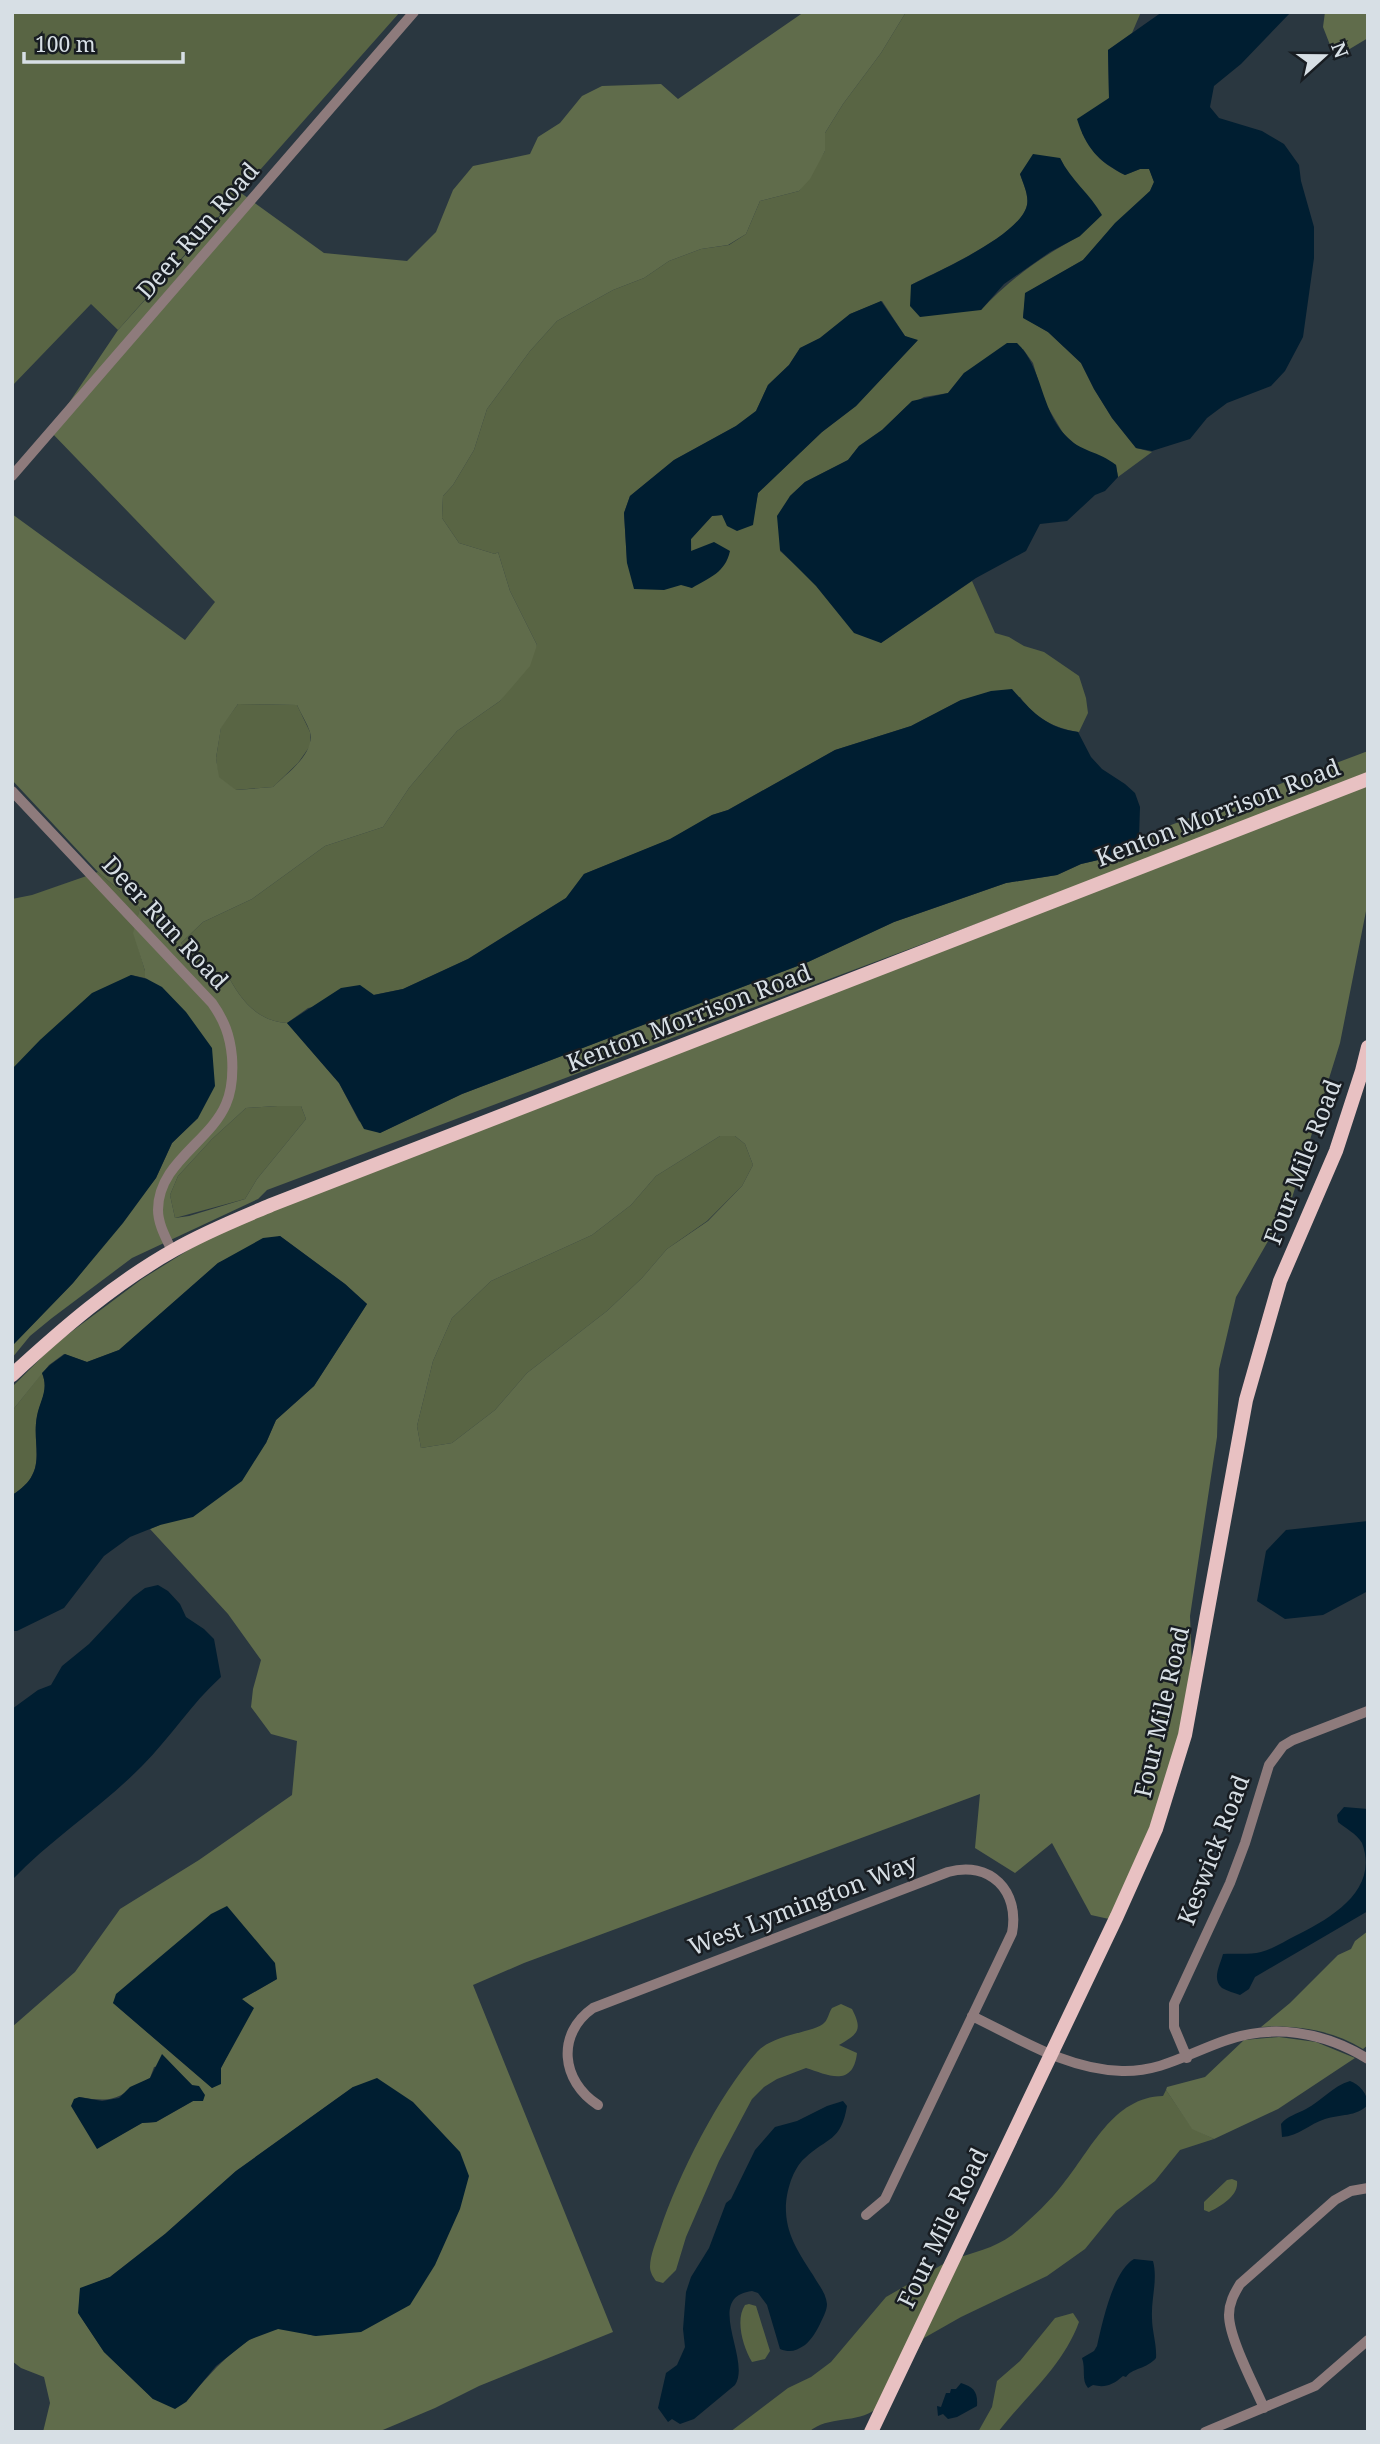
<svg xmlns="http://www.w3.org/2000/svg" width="1380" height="2444" viewBox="0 0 1380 2444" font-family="'Noto Serif',serif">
  <rect width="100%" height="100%" fill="#2a3740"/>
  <path fill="#596544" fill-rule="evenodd" d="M12,12H400L118,330L91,304L12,386Z
    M906,12H1141L1132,33L1108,50L1109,98L1082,133C1096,157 1100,162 1125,175L1140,169L1149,168L1154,182L1150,191L1115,224L1083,260L1026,293L1023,317L1048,332L1081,363L1094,389L1112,418L1136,448L1152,452L1118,477L1116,465L1078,447L1063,433L1044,401L1033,363L1023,349L964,373L948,393L924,397L907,406L882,430L859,446L848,460L805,482L790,496L780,551L881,643L972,581L995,633L1009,637L1024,646L1044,652L1079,676L1086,698L1088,713L1079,732C1055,729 1034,717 1020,697L961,700L911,726L835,750L728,810L712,815L671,839L584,874L566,898L468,959L403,989L308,1008L287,1023C256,1021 240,999 226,972L204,969L181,943L203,922L252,899L325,846L383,827L409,788L457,731L500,701L537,645L510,591L498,552L495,554L459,543L442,518L443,496L453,485L474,450L487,409L530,351L557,321L613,290L644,278L669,261L701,249L729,245L746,234L760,201L799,191L825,151V133L843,104L881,53ZM1060,158L1067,172L1080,236C1042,256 1010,279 981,310L911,285C937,271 1021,236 1027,205C1029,195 1023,183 1020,174ZM882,301L905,336L917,341L856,406L822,432L758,493L752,525L722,515L712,516L691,539L692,588L627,563L624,513L630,496L674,460L736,426L756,411L768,385L789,365L800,348L820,338L850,314Z
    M238,704L297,705L310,732V746L298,763L273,787L235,790L218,777L216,758L221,727Z
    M98,872L140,908L134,933L145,971V978L131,975L12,1069V899L32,895Z
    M277,1106H301L306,1119L257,1179L245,1199L175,1218L170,1195L178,1176L212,1139L246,1108Z
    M720,1136H735L745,1144L753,1165L742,1186L707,1221L667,1249L642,1278L607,1311L527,1373L495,1410L452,1443L421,1448L417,1426L433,1361L452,1318L491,1281L592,1235L631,1205L656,1176Z
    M42,1373C49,1390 41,1400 37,1416C31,1447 50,1472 12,1495V1411Z
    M841,2004L852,2009C863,2030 858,2034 839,2045L857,2053C853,2088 828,2075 806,2068L777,2079L764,2087L752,2099L719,2161L686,2237L676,2270L663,2283L656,2281C653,2277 650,2272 650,2267C650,2255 656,2242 660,2230C678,2176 719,2094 757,2052C774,2033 816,2033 825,2022C828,2019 829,2012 832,2008Z
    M1166,2090L1192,2128L1214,2139L1180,2150L1155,2181L1116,2211L1085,2249L1047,2276L961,2317L924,2338L909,2366L960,2257C980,2251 1002,2245 1018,2230C1034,2216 1050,2201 1063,2184C1091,2150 1113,2097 1163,2096Z
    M1232,2179L1237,2181C1239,2196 1221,2206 1209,2212L1204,2210V2202L1227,2180Z
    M945,2263L876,2409C857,2424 828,2415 809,2432H730L788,2388L811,2377L831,2362L886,2297Z
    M749,2304L756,2306L770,2351L765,2359L752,2362C743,2347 735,2320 745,2305Z
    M1073,2313L1079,2322C1063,2366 1026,2396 998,2432H978L992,2407L997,2381L1020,2361L1055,2318Z"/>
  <path fill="#606c4b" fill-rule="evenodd" d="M804,12H906L881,53L843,104L825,133V151L810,179L799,191L760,201L746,234L728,245L701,249L669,261L644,278L613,290L557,321L530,351L487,409L474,450L453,485L443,496L442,518L459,543L495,554L498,552L510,591L537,645L530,666L500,701L457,731L409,788L383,827L325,846L252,899L203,922L181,943L204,969L226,972C240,999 256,1021 287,1023L339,1083L359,1121L380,1133L462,1094L808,962L894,922L1006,883L1057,875L1081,864L1111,857L1131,849L1139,837L1368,751V773L1125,868L267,1190L258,1199L132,1258L52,1318L30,1336L12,1358V1346L73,1283L156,1178L172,1143L198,1118L147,979L145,978V971L133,933L140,908L98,872L12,780V514L185,640L215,602L50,431L118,330L241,193L324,253L407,261L436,232L453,190L473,166L530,154L538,137L560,123L582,96L602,86L661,84L678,99ZM238,704L297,705C301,714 307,723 310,732C315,754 287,773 273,787L236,790L219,777L216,758L221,728ZM277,1106H301L306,1119L257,1179L245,1199L189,1216L175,1218L170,1195L178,1176L212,1139L246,1108Z
    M1325,12H1368V38L1348,50H1332L1323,27Z
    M1368,785V901L1340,1043L1291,1201L1236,1297L1219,1369L1217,1437L1190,1616L1192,1668L1179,1734L1150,1827L1109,1919L1091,1915L1052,1843L1015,1873L975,1848L980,1794L524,1963L473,1985L613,2332L479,2386L435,2408L378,2432H43L50,2403L44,2377L21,2368L12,2361V2027L75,1972L120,1909L199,1860L292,1795L297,1741L271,1734L251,1707L253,1689L261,1660L228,1614L150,1529L160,1525L266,1443L276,1420L314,1386L367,1304L345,1284L280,1236L218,1263L119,1350L87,1362L64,1354L49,1365L12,1411V1387L55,1344L142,1279L206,1239L273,1210ZM720,1136H735L745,1144L753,1165L742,1186L708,1221L667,1249L642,1278L607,1311L527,1373L495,1410L452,1443L421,1448L417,1426L433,1361L452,1318L491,1281L592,1235L631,1205L656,1176ZM188,1934L277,1979L242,1999L228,2054L221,2068V2083L212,2088L113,2003L149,1967ZM170,2064L192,2085L193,2101L156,2122L142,2123L97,2148L79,2097C119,2104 117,2096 150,2078L154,2067ZM353,2087L316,2336C305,2334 290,2328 278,2329C245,2331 206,2378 186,2402L153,2399L104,2352L79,2314L80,2289L110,2277L165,2234L236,2171Z
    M1368,1931V2045L1363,2049C1332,2030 1297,2025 1261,2027L1290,2003L1338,1955L1351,1949L1355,1941Z
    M1279,2037L1316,2042L1355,2058L1278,2109L1214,2139L1192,2129L1166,2090L1167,2087L1205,2077L1244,2040Z"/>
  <path fill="#001e31" d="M1162,12H1291L1241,64L1214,86L1210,107L1219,118L1262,131L1284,144L1299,165L1301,181L1314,227V258L1303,337L1285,371L1271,386L1227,403L1207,418L1190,439L1152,451L1136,448L1112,418L1094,389L1081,363L1048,332L1023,318L1025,293L1083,260L1115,223L1150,191L1154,182L1149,169H1140L1125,175C1098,161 1086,148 1077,119L1109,98L1108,50Z
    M1033,154L1060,158C1071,180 1090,194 1102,215L1080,236L1050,252L1004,284L981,310L920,317L910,306L911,285C937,272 1021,235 1027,205C1029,195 1023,183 1020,174Z
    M881,301L905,336L918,340L856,406L822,432L758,493L753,525L737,531L727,526L722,515L712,516L691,539V551L714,542L730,551C725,573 710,577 692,588L681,585L664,590L634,589L627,563L624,513L630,496L674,460L736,426L756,411L768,385L789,365L800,348L820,338L850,314Z
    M1007,343H1017C1043,368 1040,408 1065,435C1080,452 1099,451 1116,465L1118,477L1105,491L1095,495L1067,521L1040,524L1026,551L976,578L881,643L854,633L816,586L780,550L777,516L790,496L805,482L848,460L859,446L882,430L912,401L948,393L964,373Z
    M1012,689C1032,712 1046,728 1078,732L1091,757L1102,769L1125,784L1135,793L1140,807L1139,837L1131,849L1111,857L1081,864L1057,875L1006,883L894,922L808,962L462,1094L380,1133L364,1129L339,1083L287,1023L341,988L360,985L374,995L403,989L468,959L566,898L584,874L670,839L712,815L728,810L835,750L911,726L961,700L991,691Z
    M131,975L147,979L162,987L186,1012L212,1048L215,1086L198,1118L172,1143L156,1178L123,1223L73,1283L12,1346V1069L40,1040L92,993Z
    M280,1236L345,1284L367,1304L314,1386L276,1420L266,1443L242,1481L193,1517L160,1525L130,1537L104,1556L64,1608L17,1631H12V1495C50,1472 31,1447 37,1416C40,1400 49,1390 42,1373L50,1365L65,1354L87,1362L119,1350L218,1263L263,1238Z
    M1368,1521V1591L1323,1615L1285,1619L1257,1601L1266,1551L1286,1530Z
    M158,1585L168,1591L180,1604L186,1617L204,1629L214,1639L221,1677C191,1704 170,1738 142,1766C102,1807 52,1838 12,1880V1709L38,1690L51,1685L62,1666L89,1644L133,1597L145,1588Z
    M1344,1807L1368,1809V1911L1255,1977L1249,1989L1240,1995C1235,1993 1227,1991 1222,1988C1211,1979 1221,1963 1223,1954C1235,1953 1249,1955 1261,1952C1273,1949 1285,1941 1295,1936C1329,1919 1380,1891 1362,1843C1356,1833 1346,1829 1338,1822L1337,1815Z
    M227,1906L275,1963L277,1979L242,1999L254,2008L221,2068V2084L212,2088L113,2003L116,1994L211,1914Z
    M162,2054L192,2085L199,2086L205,2095L203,2101H193L156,2122L142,2123L97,2149L71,2106L74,2099L79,2097L102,2101L119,2098L130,2087L150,2078Z
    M377,2078L413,2102L460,2152L469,2176L460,2209L435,2265L410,2305L361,2332L316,2336L278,2329L249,2340L216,2366L186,2402L175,2409L153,2399L104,2352L78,2313L80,2288L110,2277L165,2234L236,2171L353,2087Z
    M1350,2081C1359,2084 1368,2094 1368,2105C1356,2117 1340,2114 1325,2119C1309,2124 1299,2136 1282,2137L1281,2124C1287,2116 1297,2114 1306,2109C1321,2101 1333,2086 1350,2081Z
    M843,2101L847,2106C841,2142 827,2137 805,2158C792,2169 785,2195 786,2212C787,2236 800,2255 813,2275C818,2284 826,2293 827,2304C827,2311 823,2317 820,2324C816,2332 812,2339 805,2345C796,2351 790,2353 780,2349L767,2305L758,2293L752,2291C703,2297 752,2360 735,2385L694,2419L680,2424L672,2419L668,2422L658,2408L666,2373L677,2365L685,2347L683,2329L686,2292L691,2277L709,2248L726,2203L731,2199L755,2150L775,2127L797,2121L827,2106Z
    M1134,2259L1153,2261C1158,2280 1151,2298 1152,2318C1152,2331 1157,2345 1156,2358C1147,2369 1132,2368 1126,2377L1123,2376C1113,2385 1105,2388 1093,2385L1088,2388C1081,2380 1086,2369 1082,2358L1094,2351L1097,2346C1102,2324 1113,2271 1134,2259Z
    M961,2383C974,2387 978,2392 977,2406L957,2417L948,2419L943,2414L938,2416L937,2406L941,2407L946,2393H950L951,2389H956Z"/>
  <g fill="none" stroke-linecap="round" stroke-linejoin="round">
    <path stroke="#8e7b7c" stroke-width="10" d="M12,476L414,12
      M12,791L212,1003C224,1020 230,1035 232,1057C233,1072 232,1090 226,1104C210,1142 158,1163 158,1210C158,1224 166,1238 172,1251
      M972,2016C1020,2039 1068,2070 1122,2071C1161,2072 1189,2053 1224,2041C1273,2023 1324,2032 1368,2059
      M1187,2058L1174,2027V2004L1230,1883L1245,1843L1269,1765L1283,1746L1293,1740L1368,1711
      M598,2105C561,2081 556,2034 593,2008L948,1872C990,1860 1020,1891 1012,1933L885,2199L866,2215
      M1264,2408C1254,2385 1229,2338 1229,2315C1229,2303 1234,2294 1240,2284L1335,2200L1351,2191L1368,2188
      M1205,2432L1315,2386L1368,2340"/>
    <path stroke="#e8c1c2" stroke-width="14" d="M12,1375C62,1329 115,1283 174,1250C205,1232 238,1219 271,1205L1368,779
      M871,2432L1117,1916L1156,1829L1185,1735L1246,1400L1280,1281L1336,1151L1362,1071L1368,1047"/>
  </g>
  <g text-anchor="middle" stroke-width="5" stroke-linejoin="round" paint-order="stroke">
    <g font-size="24" fill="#d7dfe5" stroke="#181d22">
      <text transform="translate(198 231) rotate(-49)" y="8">Deer Run Road</text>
      <text transform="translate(1218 813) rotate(-21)" y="8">Kenton Morrison Road</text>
      <text transform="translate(165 923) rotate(47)" y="8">Deer Run Road</text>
      <text transform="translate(689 1018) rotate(-21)" y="8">Kenton Morrison Road</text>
      <text transform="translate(1303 1162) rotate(-69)" y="8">Four Mile Road</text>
      <text transform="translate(1162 1712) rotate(-77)" y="8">Four Mile Road</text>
      <text transform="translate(1214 1850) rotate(-69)" y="8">Keswick Road</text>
      <text transform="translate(803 1905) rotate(-21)" y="8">West Lymington Way</text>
      <text transform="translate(943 2228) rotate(-64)" y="8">Four Mile Road</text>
    </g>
  </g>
  <rect width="1380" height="2444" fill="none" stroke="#d7dfe5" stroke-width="28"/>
  <g transform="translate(1324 56) rotate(69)" stroke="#181d22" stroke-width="5" paint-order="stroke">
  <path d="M0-5L12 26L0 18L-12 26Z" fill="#d7dfe5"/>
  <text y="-10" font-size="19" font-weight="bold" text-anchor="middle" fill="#d7dfe5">N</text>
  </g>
  <path d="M24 52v10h159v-10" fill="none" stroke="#d7dfe5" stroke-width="3.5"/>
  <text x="35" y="52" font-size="21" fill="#d7dfe5" stroke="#181d22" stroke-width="5" paint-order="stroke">100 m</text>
</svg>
